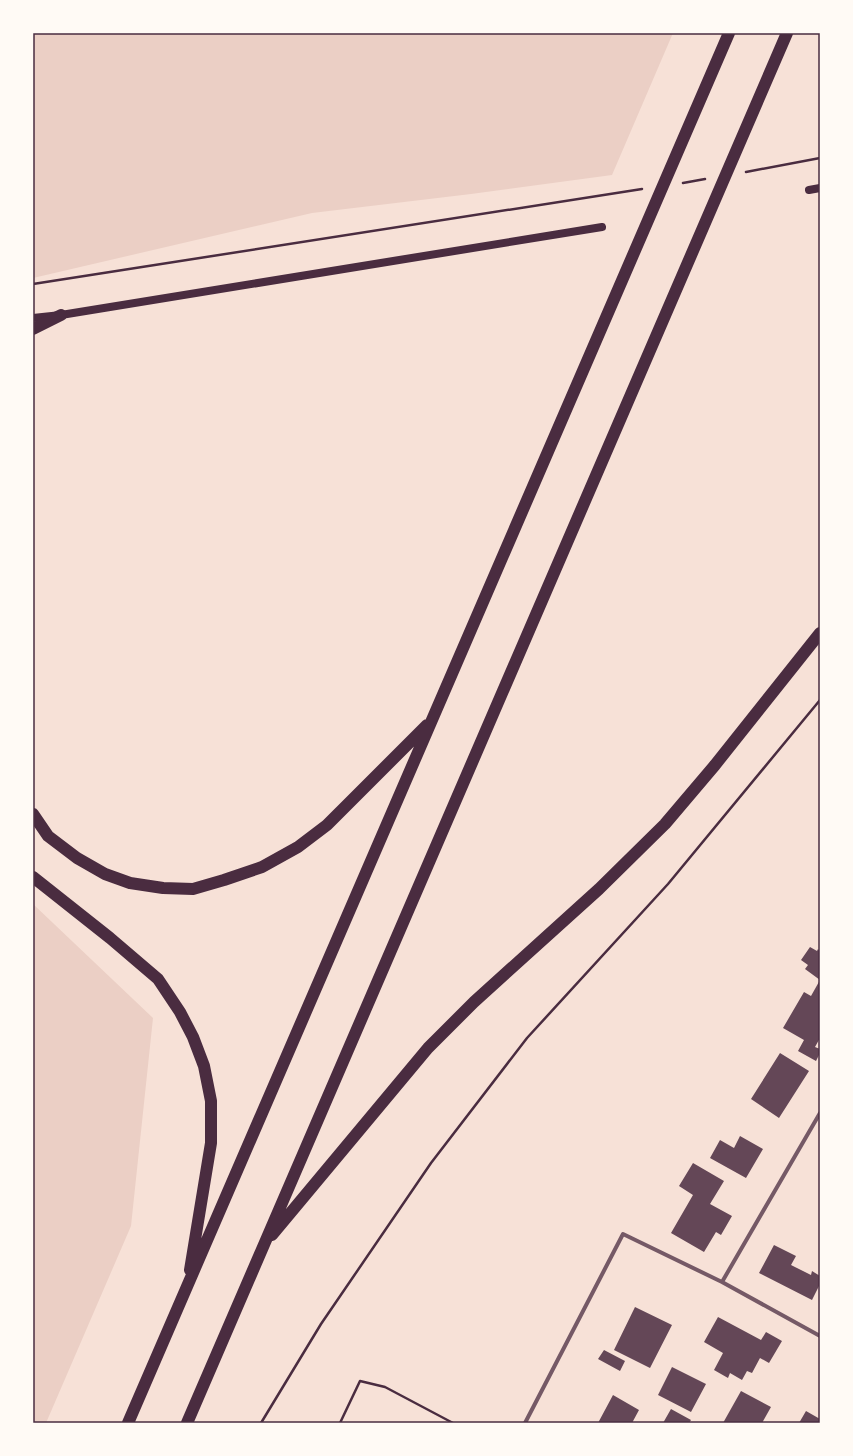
<svg xmlns="http://www.w3.org/2000/svg" width="853" height="1456" viewBox="0 0 853 1456" font-family="Cabin,sans-serif">
  <rect width="100%" height="100%" fill="#f7e1d7"/>
  <path fill="#ebcfc5" d="M33,33H673L612,175L471,194L312,213L33,278Z
    M33,904L153,1018L131,1226L46,1423H33Z"/>
  <path fill="#644757" d="M810,947L817,951L818,949L820,951V980L805,969L808,965L801,960Z
    M820,980V1038L815,1047L820,1049V1053L816,1061L798,1051L804,1040L783,1028L804,992L811,996Z
    M780,1053L809,1071L779,1118L751,1099Z
    M740,1136L763,1149L746,1178L710,1158L720,1140L734,1148Z
    M693,1163L724,1181L710,1204L732,1216L721,1235L716,1232L704,1252L671,1233L693,1195L679,1186Z
    M774,1245L796,1256L791,1265L811,1275L812,1271L820,1276V1284L812,1300L759,1273Z
    M635,1307L672,1325L650,1368L614,1350Z
    M718,1317L761,1340L766,1332L782,1341L769,1363L760,1358L752,1373L747,1371L742,1380L730,1373L728,1378L714,1370L723,1353L704,1342Z
    M604,1350L625,1361L620,1371L598,1359Z
    M672,1367L706,1384L691,1412L658,1395Z
    M741,1391L771,1407L762,1423H723Z
    M613,1395L639,1410L632,1423H598Z
    M671,1409L691,1420L689,1423H663Z
    M806,1411L820,1419V1423H799Z"/>
  <g fill="none" stroke-linecap="round" stroke-linejoin="round">
    <path stroke="#4a2c40" stroke-width="2.5" d="M746,172L820,158
      M683,183L705,179
      M33,284L642,189
      M261,1423L321,1324L431,1163L527,1038L668,884L820,700
      M340,1423L360,1381L385,1387L453,1423"/>
    <path stroke="#755966" stroke-width="4" d="M722,1282L820,1113
      M525,1423L623,1234L722,1282L820,1336"/>
    <path stroke="#4a2c40" stroke-width="8" d="M809,190L820,188
      M33,318L61,315L602,227"/>
    <path stroke="#4a2c40" stroke-width="12" d="M33,329L61,315
      M33,814L48,836L77,858L105,874L130,883L163,888L193,889L224,880L262,867L298,847L327,825L427,725
      M33,877L110,938L158,979L180,1012L193,1037L204,1066L211,1101V1143L190,1270
      M272,1235L428,1048L474,1002L599,889L665,824L715,765L820,633
      M128,1423L729,33
      M187,1423L787,33"/>
  </g>
  <rect width="853" height="1456" fill="none" stroke="#fffaf5" stroke-width="68"/>
  <rect x="34" y="34" width="785" height="1388" fill="none" stroke="#4a2c40" stroke-width="1.5"/>
</svg>
